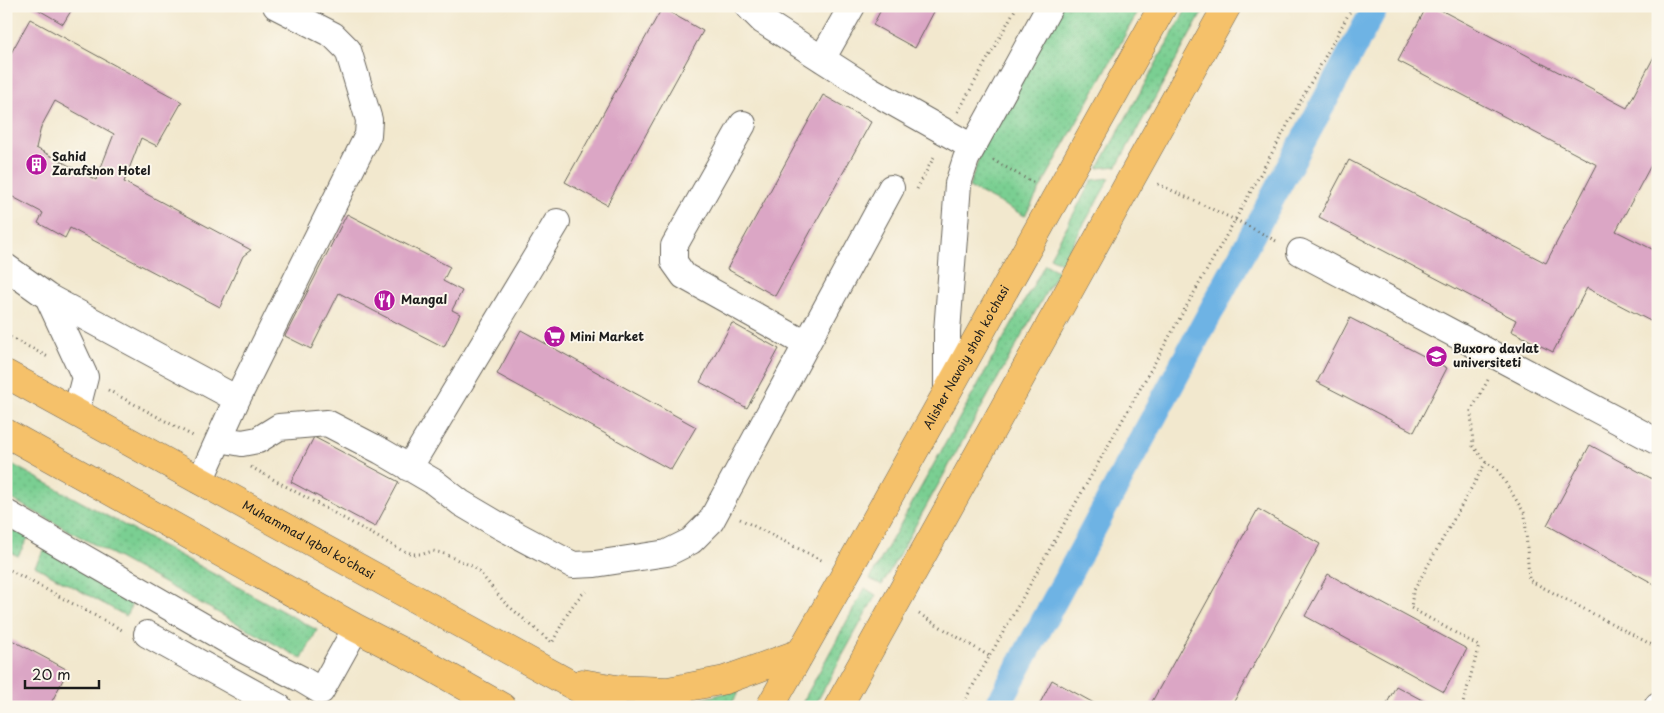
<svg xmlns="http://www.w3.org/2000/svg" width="1664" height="713" viewBox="0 0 1664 713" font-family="'Playpen Sans',sans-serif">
  <defs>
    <pattern id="grass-dots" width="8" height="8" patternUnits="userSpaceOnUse" patternTransform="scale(1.25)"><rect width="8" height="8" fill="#7acf92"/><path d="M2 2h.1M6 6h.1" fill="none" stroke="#69b17d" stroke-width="1.8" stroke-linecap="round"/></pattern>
  </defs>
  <rect width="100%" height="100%" fill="#fbf7ec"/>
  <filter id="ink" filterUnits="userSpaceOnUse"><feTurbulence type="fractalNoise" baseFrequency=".02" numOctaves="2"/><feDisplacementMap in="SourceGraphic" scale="10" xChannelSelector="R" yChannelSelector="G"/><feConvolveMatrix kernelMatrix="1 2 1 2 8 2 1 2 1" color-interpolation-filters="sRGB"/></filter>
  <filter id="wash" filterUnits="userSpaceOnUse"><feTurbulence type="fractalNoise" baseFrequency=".0096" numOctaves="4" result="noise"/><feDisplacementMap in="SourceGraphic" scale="20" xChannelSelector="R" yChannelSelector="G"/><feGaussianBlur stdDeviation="1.12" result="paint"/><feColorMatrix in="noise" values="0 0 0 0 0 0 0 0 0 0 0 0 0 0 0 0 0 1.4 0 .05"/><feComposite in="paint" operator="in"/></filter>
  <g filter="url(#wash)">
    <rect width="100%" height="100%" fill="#f2e8ce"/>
    <path fill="url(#grass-dots)" stroke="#4b7657" d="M1061,6H1141L1025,216L969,187L985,140Z
      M1188,6H1206L1117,166L1098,168Z
      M1110,178L1062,263L1050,257L1092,180Z
      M1045,264L1058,271L882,585L870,579Z
      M6,461L317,630L302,659L6,496Z
      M6,523L29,536L18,556L6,550Z
      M47,545L137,594L126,616L35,566Z
      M865,588L876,595L814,707H800Z
      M740,689L730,707H694L688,703Z"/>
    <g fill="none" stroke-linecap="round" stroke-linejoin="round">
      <path stroke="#6eb3e4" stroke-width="26" d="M997,707L1376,6"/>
    </g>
    <g id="blocks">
      <path fill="#dba6c5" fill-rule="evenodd" d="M32,6H74L63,24Z
        M883,6H937L915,48L873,25Z
        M1427,6H1433L1627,108L1658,49V152L1616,231L1658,252V325L1587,288L1553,352L1511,331L1516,320L1319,217L1349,160L1546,263L1597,165L1398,61Z
        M662,8L703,31L607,205L565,182Z
        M30,19L182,102L157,146L141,138L124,182L251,250L243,256L220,307L70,228L65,238L38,223L43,213L11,196L6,199V62ZM55,101L114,134L96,180L36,148L41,127Z
        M823,95L871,122L775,296L727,269Z
        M347,214L450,267L443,281L462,291L452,310L460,314L444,347L339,293L311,349L285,336Z
        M1350,318L1447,368L1414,432L1317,382Z
        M732,323L779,349L747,408L700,382Z
        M521,330L696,427L671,470L497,374Z
        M314,437L399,482L375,527L291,482Z
        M1590,445L1658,482V586L1547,525Z
        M1258,509L1320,544L1231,707H1149Z
        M1328,574L1467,649L1444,692L1305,616Z
        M6,637L68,670L49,707H6Z
        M1052,680L1101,707H1038Z
        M1396,686L1435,707H1385Z"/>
    </g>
  </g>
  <g filter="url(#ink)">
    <use href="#blocks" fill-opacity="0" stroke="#67635a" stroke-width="1"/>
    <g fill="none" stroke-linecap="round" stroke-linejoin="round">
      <defs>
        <path id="minor" d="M748,6L763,21L869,89L972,147
          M822,59L852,6
          M743,124L674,246V262L684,276L806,344
          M1300,252L1658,442
          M6,267L48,297L85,377L76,412
          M48,297L237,399
          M947,392V332L958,184L966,159L1050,6
          M220,439L242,443L258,440L279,427L327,423L381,451L434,482L461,503L500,526L573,565L595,564L667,553L691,541L711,521L891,188
          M409,468L557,222
          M200,481L237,399L368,135L369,120L348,50L333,35L276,6
          M6,513L244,650L301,679L321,691L356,628
          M147,634L279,707
          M1657,707L1658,705"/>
        <g id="major">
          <path id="s1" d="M6,374L612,707"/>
          <path d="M6,433L356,628L424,663L502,707"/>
          <path d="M582,683L616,689L668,691L725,680L800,653"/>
          <path id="s2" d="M770,707L846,573L1163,6"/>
          <path d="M838,707L1227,6"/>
        </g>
      </defs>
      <use href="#minor" stroke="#67635a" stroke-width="28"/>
      <use href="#major" stroke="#67635a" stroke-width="29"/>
      <path stroke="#67635a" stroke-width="3" stroke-dasharray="1 4" stroke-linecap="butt" d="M958,112L1017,6
        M993,160L1032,182H1036
        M1158,184L1244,224L1278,242
        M917,189L935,155
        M6,335L48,357
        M1488,380L1471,411L1473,446L1486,462L1497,469L1525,514L1529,580L1658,648
        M108,390L193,436
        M251,467L401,550L413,554H423L433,551L442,553L474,567L481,574L505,603L552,643C562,625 570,604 586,591
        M740,519L823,561
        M6,568L122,630
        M919,614L989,656
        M961,707L1235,220L1353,6
        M1462,707L1479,646L1411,608L1413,592L1486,462"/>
      <use href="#minor" stroke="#fff" stroke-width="26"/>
      <use href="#major" stroke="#f5c16b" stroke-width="28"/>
    </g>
  </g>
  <defs>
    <symbol id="building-disc" viewBox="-11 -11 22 22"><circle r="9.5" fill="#b5179e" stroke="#fbf7ec"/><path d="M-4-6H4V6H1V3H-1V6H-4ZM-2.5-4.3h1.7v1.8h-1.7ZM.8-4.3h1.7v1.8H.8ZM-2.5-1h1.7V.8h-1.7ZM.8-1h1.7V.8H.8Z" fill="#fff"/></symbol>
    <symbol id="restaurant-disc" viewBox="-11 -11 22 22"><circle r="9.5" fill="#b5179e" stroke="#fbf7ec"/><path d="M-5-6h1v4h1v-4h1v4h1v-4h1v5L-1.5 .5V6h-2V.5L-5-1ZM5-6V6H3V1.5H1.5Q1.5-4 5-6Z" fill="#fff"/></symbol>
    <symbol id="supermarket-disc" viewBox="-11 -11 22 22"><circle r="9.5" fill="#b5179e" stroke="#fbf7ec"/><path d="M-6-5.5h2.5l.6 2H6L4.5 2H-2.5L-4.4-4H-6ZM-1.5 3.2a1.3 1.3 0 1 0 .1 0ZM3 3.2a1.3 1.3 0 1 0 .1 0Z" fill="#fff"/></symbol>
    <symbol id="university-disc" viewBox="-11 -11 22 22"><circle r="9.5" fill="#b5179e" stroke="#fbf7ec"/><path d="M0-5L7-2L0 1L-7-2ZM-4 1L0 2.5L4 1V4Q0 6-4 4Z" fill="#fff"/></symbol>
  </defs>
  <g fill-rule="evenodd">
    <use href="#building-disc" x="24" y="152" width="25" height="25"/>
    <use href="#restaurant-disc" x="372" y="288" width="25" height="25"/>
    <use href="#supermarket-disc" x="542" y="324" width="25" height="25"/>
    <use href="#university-disc" x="1424" y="344" width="25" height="25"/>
  </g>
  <g text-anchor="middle" stroke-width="4" stroke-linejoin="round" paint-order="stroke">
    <g font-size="12" font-weight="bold" fill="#1c1c1c" stroke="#fbf7ec" text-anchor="start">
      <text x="52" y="161">Sahid<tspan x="52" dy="14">Zarafshon Hotel</tspan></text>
      <text x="401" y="304">Mangal</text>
      <text x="570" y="341">Mini Market</text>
      <text x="1453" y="353">Buxoro davlat<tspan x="1453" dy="14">universiteti</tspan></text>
    </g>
    <g font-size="12" fill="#1c1c1c" stroke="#fbf7ec">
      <text dy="4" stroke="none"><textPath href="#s2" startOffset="401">Alisher Navoiy shoh ko'chasi</textPath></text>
      <text dy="4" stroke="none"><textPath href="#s1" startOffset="345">Muhammad Iqbol ko'chasi</textPath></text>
    </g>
  </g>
  <rect width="1664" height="713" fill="none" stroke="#fbf7ec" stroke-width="25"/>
  <path d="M25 680v8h74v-8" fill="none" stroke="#1c1c1c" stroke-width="2.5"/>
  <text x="32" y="680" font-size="15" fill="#1c1c1c" stroke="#fbf7ec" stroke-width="4" paint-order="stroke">20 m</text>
</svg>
